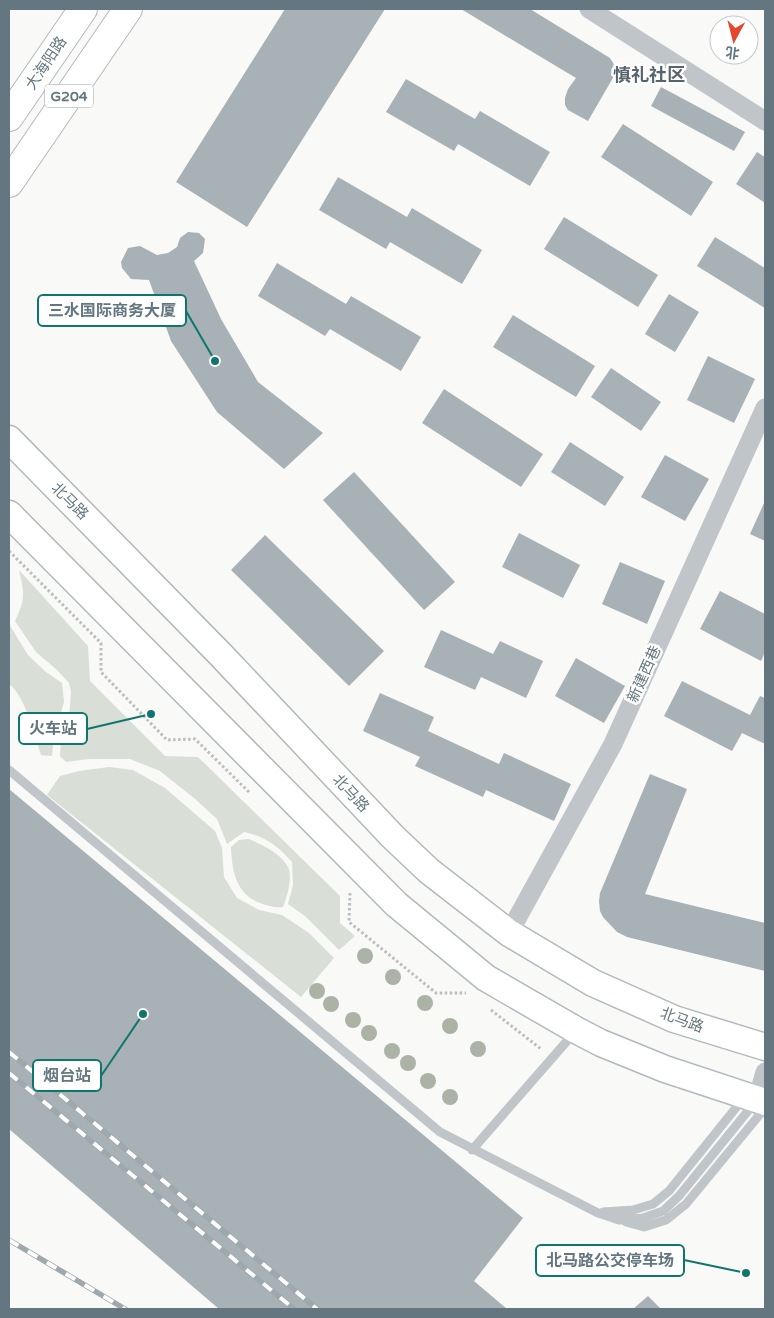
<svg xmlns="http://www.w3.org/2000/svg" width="774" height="1318" viewBox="0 0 774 1318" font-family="'Varela Round','Noto Sans SC',sans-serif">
  <rect width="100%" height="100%" fill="#f9f9f7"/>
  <path fill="#d9ded6" d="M19,570L88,646L90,681L165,756L198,757L340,896V923L355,936L339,950L305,916L288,904L293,885L292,862C277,845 266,837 244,832L227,844L217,819L194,798L160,771L130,759H89L66,762L60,756L61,739L69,717L71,692L69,683L57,670L36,652L15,621C26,599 24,592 19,570Z
    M9,624L28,655L46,672L62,683L64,702L54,736L52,756L41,755C35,735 25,696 9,684Z
    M109,767L133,770L165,788L215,831L222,848L224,877L237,898L259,910L282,915L309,933L334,958L301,997L47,795L60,776L79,771Z
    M249,839C261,844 282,854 288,867C293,878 287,897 283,907C275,908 268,906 260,903C236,894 232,871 231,847L239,840Z"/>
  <path fill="#a7b1b6" d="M285,9H385L247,227L176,182Z
    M461,9H530L610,58L615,66L614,76L588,121L568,110L565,105V98L568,89L576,78Z
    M406,79L475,119L480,111L550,152L530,186L458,144L454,151L386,112Z
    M661,87L745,132L734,151L651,106Z
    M623,124L713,182L691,216L601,157Z
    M757,152L765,157V203L736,184Z
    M338,177L407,217L412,208L482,250L462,284L390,242L386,249L319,210Z
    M564,217L658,275L638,307L544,249Z
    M188,232L199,233L205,239L203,253L194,261L221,319L258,382L323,433L284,469L217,412L171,341L149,280L131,279L122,268L121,262L128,248L140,246L157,255L168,253L177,247L180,238Z
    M715,237L765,268V308L697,266Z
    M277,263L346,304L351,296L421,337L401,371L330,329L325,336L258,296Z
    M669,294L699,312L675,352L645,334Z
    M513,315L595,366L576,397L493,347Z
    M708,356L755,379L734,423L687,400Z
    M611,368L661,402L641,431L591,397Z
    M444,389L543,454L521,487L422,423Z
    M570,442L624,477L605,506L551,472Z
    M665,455L709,479L685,521L641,497Z
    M354,472L455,582L424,610L323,500Z
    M765,501V541L750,534Z
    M519,533L580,565L563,598L502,567Z
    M265,535L384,651L349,686L231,570Z
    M620,562L665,581L647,624L602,604Z
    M720,591L765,614V652L761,661L700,629Z
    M441,630L493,654L500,641L543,661L526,698L481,677L475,690L424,667Z
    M576,658L625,686L604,723L555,696Z
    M682,681L750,715L760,696L765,698V744L742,733L732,751L664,716Z
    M380,693L434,717L428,731L499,764L504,753L571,784L554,821L486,790L483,797L415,766L420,757L363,731Z
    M650,774L687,789L645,894L765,923V971L627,937L617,932L603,917L600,911L599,901L600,893Z
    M9,789L523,1218L474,1281L507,1309H219L9,1129Z
    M648,1296L661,1309H633Z"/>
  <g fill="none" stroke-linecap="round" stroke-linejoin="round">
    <defs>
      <path id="secondary" d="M9,439L221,655L393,837L429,871L509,933L593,983L674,1019L765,1047
        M9,514L396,904L486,978L576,1030L601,1043L665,1069L765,1102"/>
      <path id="highway" d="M9,117L83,9
        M9,183L128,9"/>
    </defs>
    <use href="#secondary" stroke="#b2b9bd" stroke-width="29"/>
    <use href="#highway" stroke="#b3b9bc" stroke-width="30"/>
    <path stroke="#babec1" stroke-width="3" stroke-dasharray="2.5 2.5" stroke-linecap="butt" d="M9,551L101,643V672L167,740L195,739L250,793
      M350,893L349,922L436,993H466
      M491,1010L541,1049"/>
    <path stroke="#c0c5c9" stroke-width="9" d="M9,770L440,1132L598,1213L619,1220L643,1218L663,1211L679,1196L756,1101
      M472,1150L574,1033
      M603,1212L633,1210L653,1204L669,1191L743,1099
      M626,1222L644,1227L666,1220L686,1204L765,1108"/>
    <path stroke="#c0c5c9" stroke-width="19" d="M589,9L765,121
      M509,933L613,744L765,408
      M757,1100L765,1072"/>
    <use href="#secondary" stroke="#fff" stroke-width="26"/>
    <use href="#highway" stroke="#fff" stroke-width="28"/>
    <defs>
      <path id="rail" d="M9,1052L317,1309
        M9,1073L294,1309
        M9,1240L125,1309"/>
    </defs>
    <use href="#rail" stroke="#9fa8ad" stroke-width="5.5"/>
    <use href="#rail" stroke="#fff" stroke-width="4" stroke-dasharray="11" stroke-linecap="butt"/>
  </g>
  <g fill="#aab3a6">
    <circle cx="365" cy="956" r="8"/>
    <circle cx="393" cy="977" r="8"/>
    <circle cx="317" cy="991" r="8"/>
    <circle cx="425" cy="1003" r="8"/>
    <circle cx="331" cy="1004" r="8"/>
    <circle cx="353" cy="1020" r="8"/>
    <circle cx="450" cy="1026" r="8"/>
    <circle cx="369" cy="1033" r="8"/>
    <circle cx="478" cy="1049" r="8"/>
    <circle cx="392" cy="1051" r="8"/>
    <circle cx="408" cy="1063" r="8"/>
    <circle cx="428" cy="1081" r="8"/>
    <circle cx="450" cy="1097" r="8"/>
  </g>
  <g text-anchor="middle" stroke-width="5" stroke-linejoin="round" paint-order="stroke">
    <rect fill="#fff" stroke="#92a0a7" stroke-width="1" x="45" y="84.5" width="48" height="23" rx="4"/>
    <g font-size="14" font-weight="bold" fill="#647781">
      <text x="69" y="101">G204</text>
    </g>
    <g font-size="15" fill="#647781" stroke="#fff">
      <text transform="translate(46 63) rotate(-56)" y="5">大海阳路</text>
      <text transform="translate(70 501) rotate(45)" y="5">北马路</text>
      <text transform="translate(644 674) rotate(-66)" y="5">新建西巷</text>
      <text transform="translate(351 793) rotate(47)" y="5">北马路</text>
      <text transform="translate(682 1020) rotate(20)" y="5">北马路</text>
    </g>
    <g font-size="18" font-weight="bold" fill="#56646d" stroke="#fff">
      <text x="649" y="81">慎礼社区</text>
    </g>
  </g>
  <path fill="none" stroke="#0f766e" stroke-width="2" d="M215 361L186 311M151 714L87 729M143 1014L101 1076M746 1273L684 1260"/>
  <g fill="#0f766e" stroke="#fff" stroke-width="2">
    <circle cx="215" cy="361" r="5"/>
    <circle cx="151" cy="714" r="5"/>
    <circle cx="143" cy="1014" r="5"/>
    <circle cx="746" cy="1273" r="5"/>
  </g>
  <g fill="#fff" stroke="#0f766e" stroke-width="2">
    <rect x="38" y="295" width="148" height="31" rx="5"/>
    <rect x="19" y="713" width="68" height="31" rx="5"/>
    <rect x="33" y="1060" width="68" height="31" rx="5"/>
    <rect x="536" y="1245" width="148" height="31" rx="5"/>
  </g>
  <g font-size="16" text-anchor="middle" font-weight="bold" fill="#647781">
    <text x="112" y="316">三水国际商务大厦</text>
    <text x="53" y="734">火车站</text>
    <text x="67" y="1081">烟台站</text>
    <text x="610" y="1266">北马路公交停车场</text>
  </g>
  <rect width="774" height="1318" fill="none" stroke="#647781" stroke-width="20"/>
  <g transform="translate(734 40) rotate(187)"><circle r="24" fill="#ffffff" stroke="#c1c9cd"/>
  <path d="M0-4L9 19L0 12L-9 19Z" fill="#e3482c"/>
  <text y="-8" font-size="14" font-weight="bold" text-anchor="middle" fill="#647781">北</text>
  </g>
</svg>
